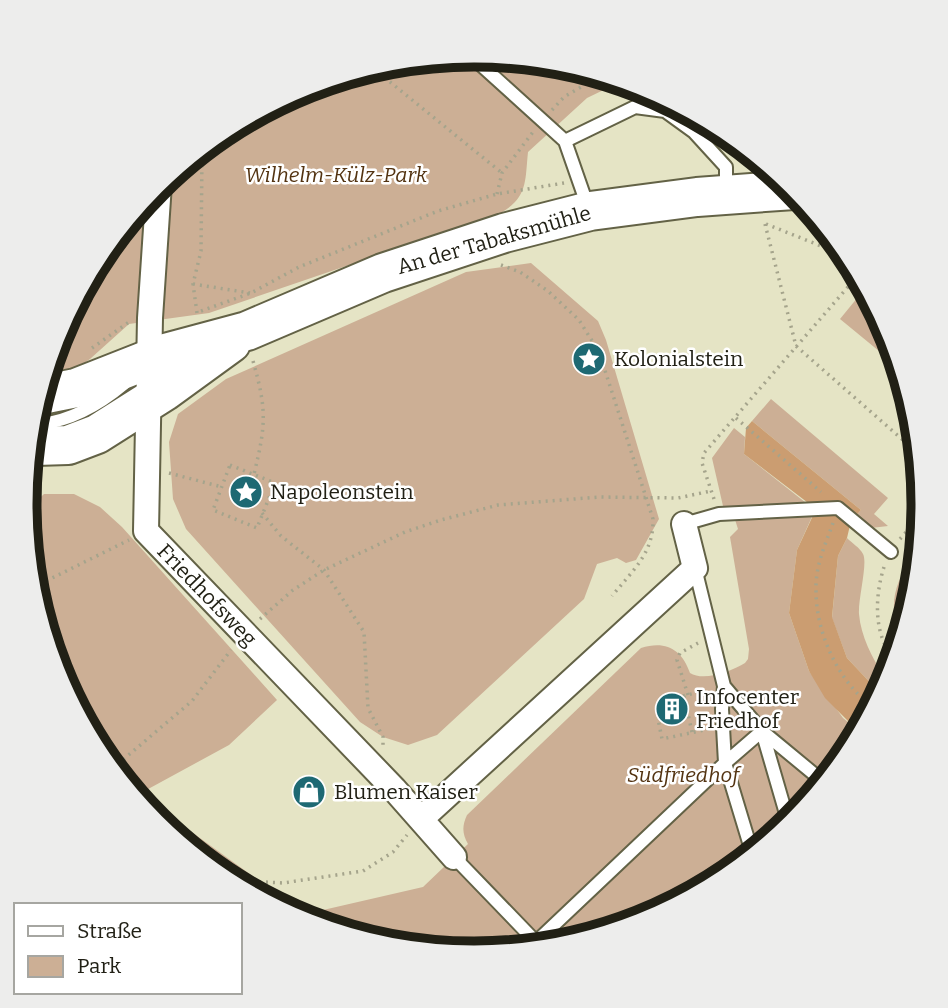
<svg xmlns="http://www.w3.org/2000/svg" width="948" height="1008" viewBox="0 0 948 1008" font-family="Bitter,serif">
  <rect width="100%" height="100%" fill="#e5e4c5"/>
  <path fill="#ccaf95" d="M474,55L618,83L587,98L528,152C525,181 528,197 501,213L209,313L129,324L90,359L70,373L49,379L59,332L156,186L302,89Z
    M531,263L598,321L606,340L659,519L636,560L626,563L617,558L597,564L584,599L437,735L408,745L383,737L360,722L186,529L173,499L169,442L178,414L226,379L466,272Z
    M858,297C886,321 889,330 896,365L840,319Z
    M771,399L888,498L874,514L888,526L871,528L851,521L861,510L752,421Z
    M734,428L745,437L744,454L815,510L797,550L789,613L809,671L843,718L855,728L792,822L646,919L474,953L302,919L297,916L423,887L468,844C462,833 462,826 467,815L641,648C665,640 682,649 690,673C704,682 732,671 745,663L748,659L749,649L730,537L738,529L731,507L723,506L712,458Z
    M44,494H74L100,507L122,527L277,700L229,745L139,794L304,913L295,915L156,822L59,676L26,511Z
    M847,538C852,543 860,548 863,554C868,563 858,599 859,614C861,637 872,656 883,676L887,679L879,692L847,658L832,618L838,556Z
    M913,559L898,631C889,604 895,580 913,559Z"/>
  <path fill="#cb9d71" d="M752,421L861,510L851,521L847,538L838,556L832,617L847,658L879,692L855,728L825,698L809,671L789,613L797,550L816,509L744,454L746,428Z"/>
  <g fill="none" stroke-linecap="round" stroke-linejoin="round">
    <defs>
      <path id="lane" d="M470,55L565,141L588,207
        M565,141L635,107L665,111L694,132L726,167V192
        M41,424C73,420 99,405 124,384
        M684,524L719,514L838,508L891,552
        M695,568L724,686L722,709L725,763L751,849
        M724,686L762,731L820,779
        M762,731L789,824
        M454,857L535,941
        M537,941L725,763L762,731"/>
      <path id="street" d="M159,184L150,318L146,531L394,789L454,857
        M421,819L695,568L684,524"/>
      <path id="primary" d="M46,394L76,388L165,353L247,331L383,273L504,233L590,211L697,197L794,190
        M36,446L68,445L97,434L165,391L231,343"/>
    </defs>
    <use href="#lane" stroke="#636246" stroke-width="16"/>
    <use href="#street" stroke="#636246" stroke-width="28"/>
    <use href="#primary" stroke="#636246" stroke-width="42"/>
    <path stroke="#a5a48c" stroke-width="3.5" stroke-dasharray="2 5" stroke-linecap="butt" d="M379,73L502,173
      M552,110L564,97L595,79
      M497,194L502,173L533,132
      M765,224L796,346L912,448
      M766,224L836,252
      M501,265L520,272L548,291L579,320L599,352L653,519C654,553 632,571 612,596
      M193,284L250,293
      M201,311L251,293L299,267L438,211L497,194L564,183
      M197,313L193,284L201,251L202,156
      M92,348L129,322
      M253,361C267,410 266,425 254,474
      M736,418L821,492
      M230,465L275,483L257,528L213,510Z
      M169,473L222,487
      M714,499L702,463L704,453L854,280
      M262,513L281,536L324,570L364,632L368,708L383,737V745
      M833,523C825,545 815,567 816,591C816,632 837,679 870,705
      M900,539L922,514
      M884,567C875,595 873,634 893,657
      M40,584L129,540
      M260,619L293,590L324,570L405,532L441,520L498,505L600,497L678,498L711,491
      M688,695L677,660L680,653L698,643
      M683,696L708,690
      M684,696L692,732
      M661,718L658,719L662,739L709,729
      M118,764L192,701L231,650
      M245,881L283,883L363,871L393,852L407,835"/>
    <use href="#lane" stroke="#fff" stroke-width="12"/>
    <use href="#street" stroke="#fff" stroke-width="24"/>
    <use href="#primary" stroke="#fff" stroke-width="38"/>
  </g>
  <defs>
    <symbol id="sight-disc" viewBox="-11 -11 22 22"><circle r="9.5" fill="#1e6973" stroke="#fff"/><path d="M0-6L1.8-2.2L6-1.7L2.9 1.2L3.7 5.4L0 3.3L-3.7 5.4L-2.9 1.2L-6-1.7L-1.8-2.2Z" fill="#fff"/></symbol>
    <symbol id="building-disc" viewBox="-11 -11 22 22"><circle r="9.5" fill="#1e6973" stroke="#fff"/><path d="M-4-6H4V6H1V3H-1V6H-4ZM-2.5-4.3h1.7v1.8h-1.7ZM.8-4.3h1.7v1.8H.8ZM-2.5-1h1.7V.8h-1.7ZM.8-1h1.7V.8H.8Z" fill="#fff"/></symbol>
    <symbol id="shop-disc" viewBox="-11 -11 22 22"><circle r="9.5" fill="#1e6973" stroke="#fff"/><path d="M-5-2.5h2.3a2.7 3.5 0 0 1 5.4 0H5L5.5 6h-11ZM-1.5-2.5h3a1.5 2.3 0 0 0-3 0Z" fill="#fff"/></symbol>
  </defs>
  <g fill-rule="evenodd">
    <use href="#sight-disc" x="570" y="340" width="38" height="38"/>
    <use href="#sight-disc" x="227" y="473" width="38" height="38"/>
    <use href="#building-disc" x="653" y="690" width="38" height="38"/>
    <use href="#shop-disc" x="290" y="773" width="38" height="38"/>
  </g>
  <g text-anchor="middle" stroke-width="5" stroke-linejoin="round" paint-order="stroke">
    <g font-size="21" font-style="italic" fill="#533311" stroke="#fff">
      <text x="336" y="182">Wilhelm-Külz-Park</text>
      <text x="683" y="782">Südfriedhof</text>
    </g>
    <g font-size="21" fill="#212015" stroke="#fff">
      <text transform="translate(494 240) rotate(-16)" y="7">An der Tabaksmühle</text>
      <text transform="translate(207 595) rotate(46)" y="7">Friedhofsweg</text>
    </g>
    <g font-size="21" fill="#212015" stroke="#fff" text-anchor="start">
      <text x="614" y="366">Kolonialstein</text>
      <text x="270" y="499">Napoleonstein</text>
      <text x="696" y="704">Infocenter<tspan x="696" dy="24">Friedhof</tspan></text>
      <text x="334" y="799">Blumen Kaiser</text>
    </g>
  </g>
  <path d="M0 0H948V1008H0ZM37 504a437 437 0 1 1 874 0a437 437 0 1 1-874 0Z" fill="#ededec" fill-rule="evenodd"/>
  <path fill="none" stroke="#212015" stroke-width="9" d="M37 504a437 437 0 1 1 874 0a437 437 0 1 1-874 0Z"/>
  <rect x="14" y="903" width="228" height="91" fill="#ffffff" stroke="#a6a6a1" stroke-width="2"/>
  <rect x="28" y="926" width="35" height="10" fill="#ffffff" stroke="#a6a6a1" stroke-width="2"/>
  <text x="77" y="938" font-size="21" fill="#212015">Straße</text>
  <rect x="28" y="956" width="35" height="21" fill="#ccaf95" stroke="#a6a6a1" stroke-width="2"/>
  <text x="77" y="973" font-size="21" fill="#212015">Park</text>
</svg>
